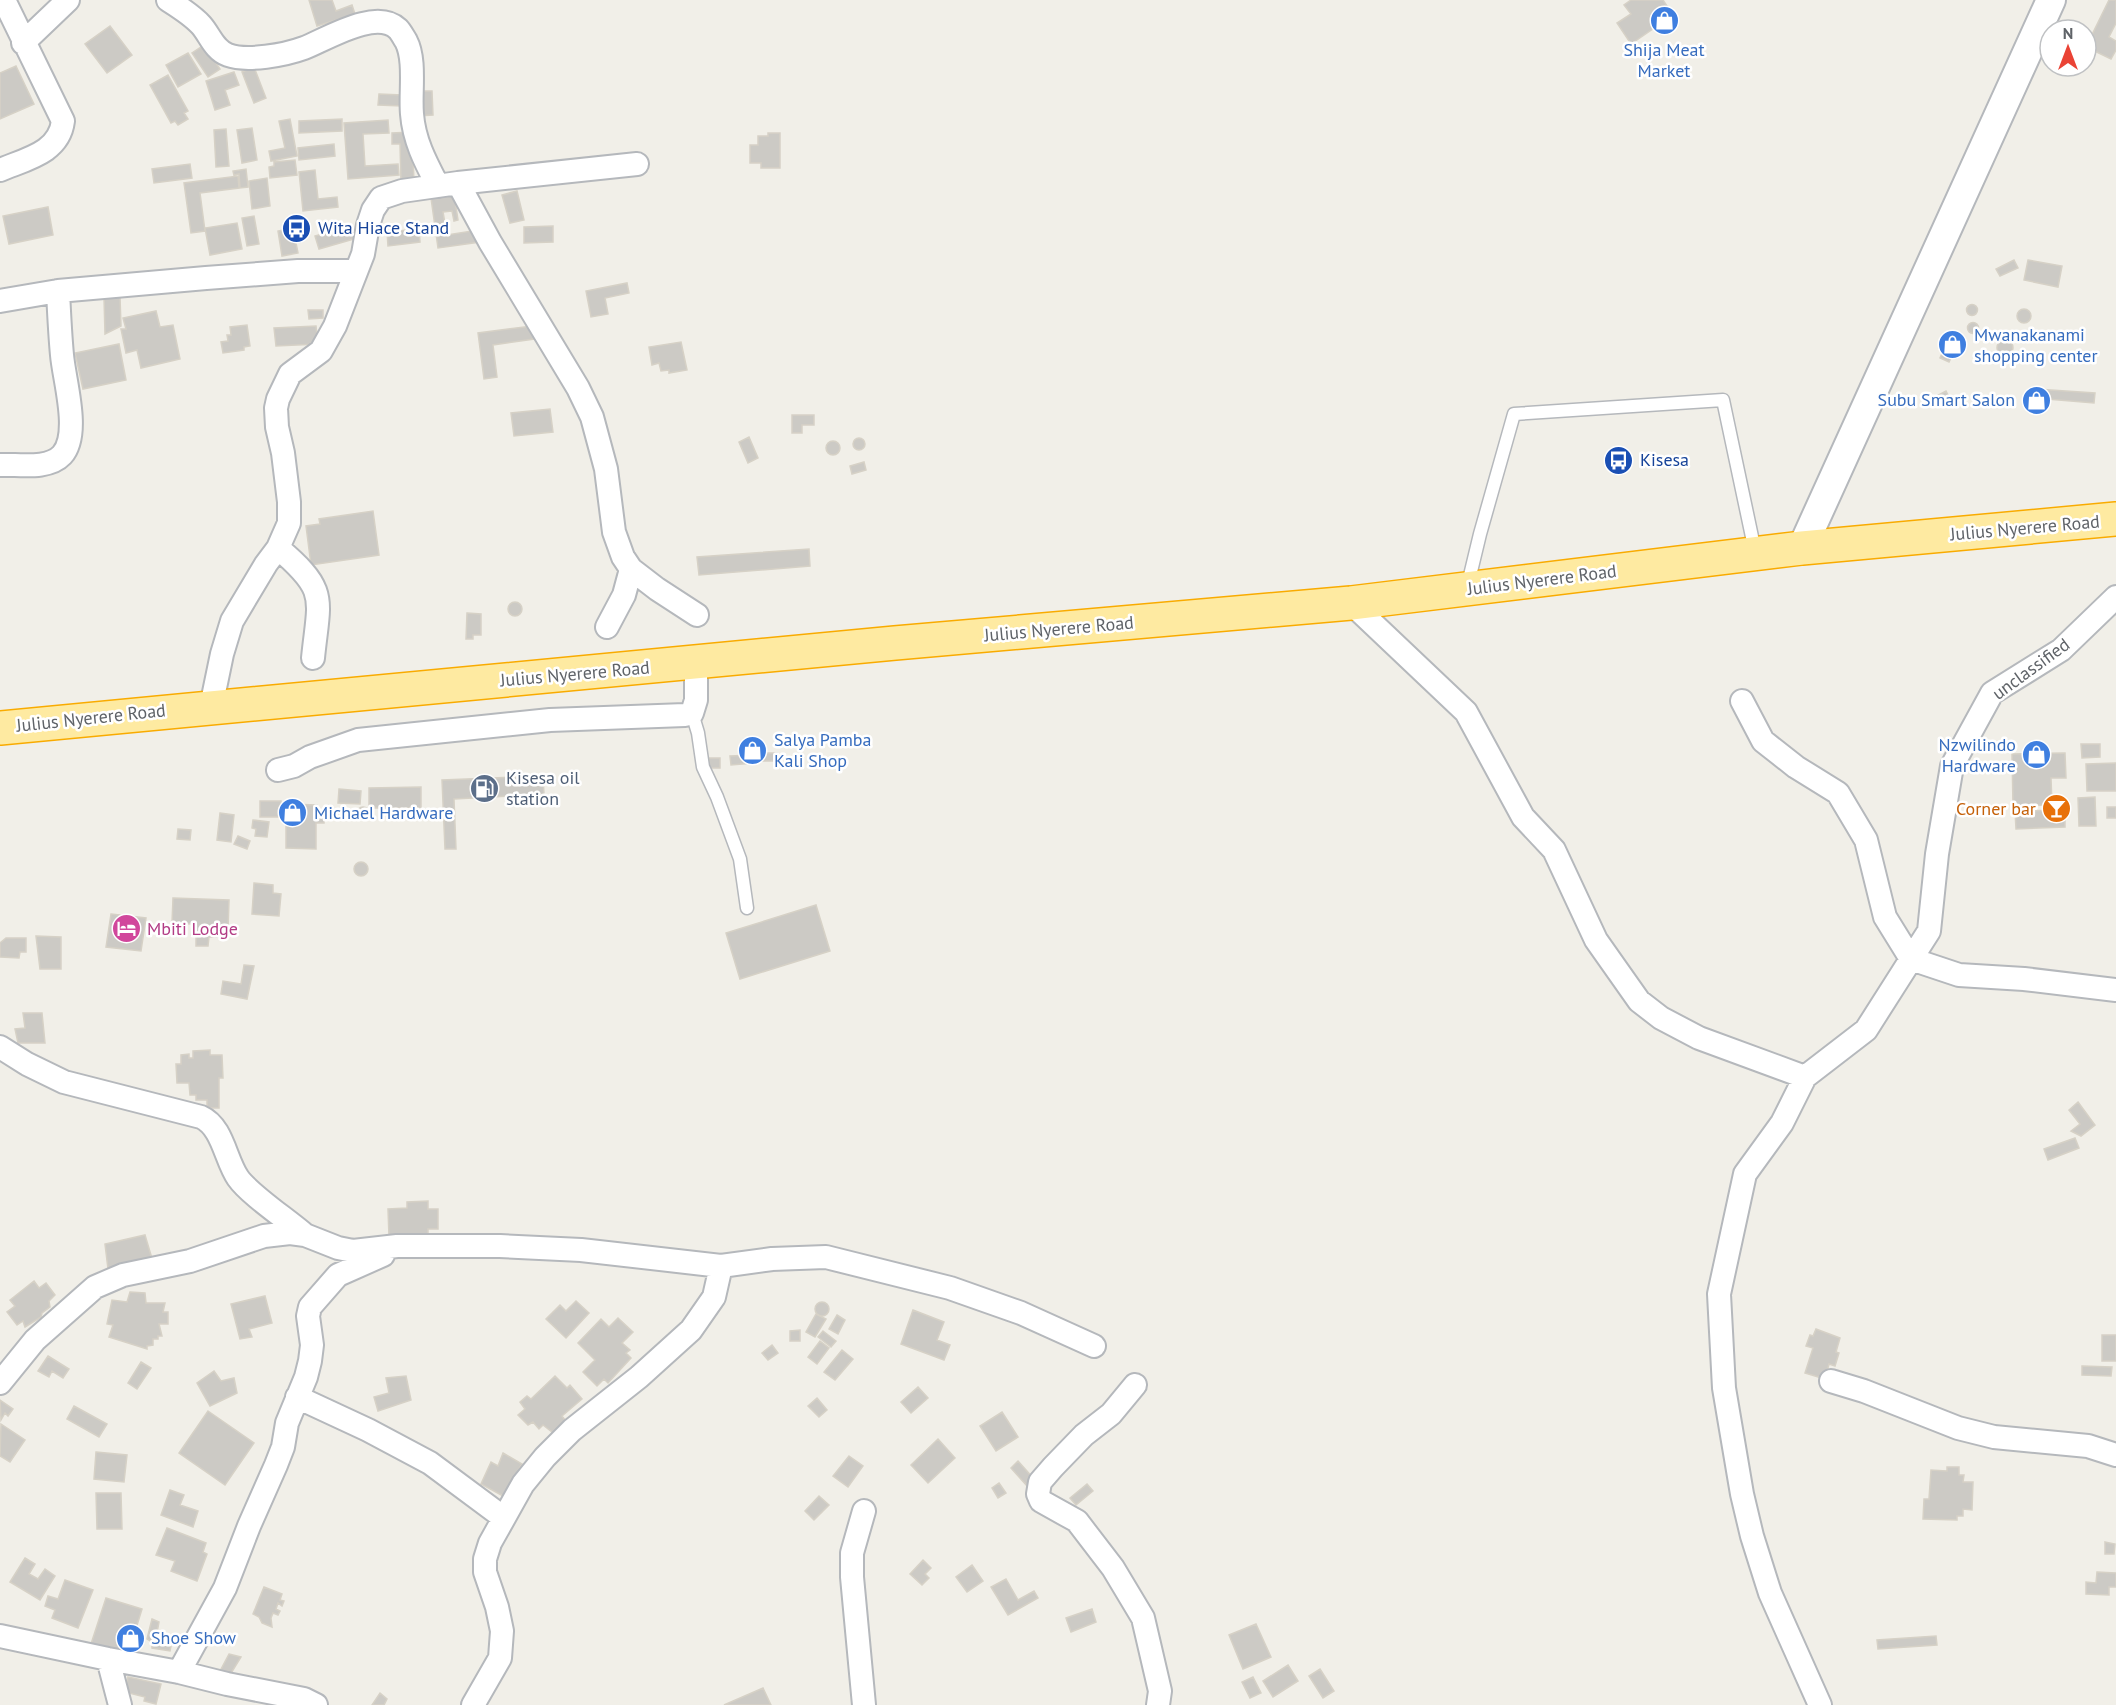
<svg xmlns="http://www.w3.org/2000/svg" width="2116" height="1705" viewBox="0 0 2116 1705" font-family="'PT Sans',sans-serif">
  <rect width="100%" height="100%" fill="#f1efe8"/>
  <path fill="#cccac5" stroke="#d6d1c6" stroke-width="1.5" d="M309,0H332L336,11L352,5L355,14L317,26Z
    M1631,0H1663L1673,15L1631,44L1617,23L1631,14L1624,5Z
    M2109,0H2116V23L2109,37L2116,41V50L2111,59L2086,47Z
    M110,26L132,55L107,73L85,44Z
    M204,45L220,69L208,77L192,53Z
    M188,53L201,74L178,87L166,65Z
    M16,66L34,104L0,119V73Z
    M254,67L266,98L254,103L242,72Z
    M234,72L239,85L225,90L230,105L215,110L206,81Z
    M168,75L188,111L184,113L188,119L178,125L175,121L171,123L150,85Z
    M417,91H432L433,115L417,116Z
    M379,94L402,95V106L378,105Z
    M290,119L297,156L271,161L269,151L285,148L279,121Z
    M342,119V131L299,133V121Z
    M388,120L389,133L363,134L365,166L398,164L399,175L348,179L344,123Z
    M252,128L257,160L242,163L237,130Z
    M226,129L229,166L216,167L214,130Z
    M412,132L414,182L401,183L400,144H392V133Z
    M768,133H780V168H761V163H750V145H758V136H768Z
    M334,144L335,156L299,160L298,148Z
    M295,160L297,175L270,178L269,167L274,166V162Z
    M190,164L192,178L154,183L152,169Z
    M246,169L248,187L240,188L239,174L234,175L233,171Z
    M315,170L318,199L337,197L338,207L303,211L299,172Z
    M238,176L239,188L200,193L205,231L191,233L184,183Z
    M267,178L270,206L252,209L249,181Z
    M517,191L524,220L510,223L502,195Z
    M454,194L458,220L454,221L452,211L443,212L447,235L478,230L480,242L438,248L431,198Z
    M48,207L53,235L9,244L3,216Z
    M254,216L259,244L247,246L242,218Z
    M237,223L242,249L210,255L205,228Z
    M351,226L354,239L319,249L315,236Z
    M553,226V242L524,243V227Z
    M293,228L298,253L282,256L278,231Z
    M419,229L420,242L388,246L387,232Z
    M2014,260L2018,268L2000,276L1996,269Z
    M2028,260L2062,266L2058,287L2024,280Z
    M627,283L629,293L605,298L608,314L591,317L586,291Z
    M120,297L121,326L105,334L104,298Z
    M1966.5 310a5.5 5.5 0 1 1 11 0a5.5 5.5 0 1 1-11 0Z
    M2017 316a7 7 0 1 1 14 0a7 7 0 1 1-14 0Z
    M308,310H323V318L309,319Z
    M156,311L160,327L173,325L180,359L141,368L137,350L126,353L121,329H126L123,318Z
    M1967.5 328a5.5 5.5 0 1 1 11 0a5.5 5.5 0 1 1-11 0Z
    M247,325L250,346L244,347V350L223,353L221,342L228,341L227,335H231L230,327Z
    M316,326L318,344L276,346L274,328Z
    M532,326L534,339L493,345L497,377L484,379L478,333Z
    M1952,333L1961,337L1949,362L1940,358Z
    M1997 348a8 8 0 1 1 16 0a8 8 0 1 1-16 0Z
    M681,342L687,370L669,373V370L661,371L659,363L652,365L649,347Z
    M119,344L126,380L83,389L75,353Z
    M2036,389L2095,393L2094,403L2035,398Z
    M1946,391L1949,397L1932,406L1929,400Z
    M550,409L553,432L514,436L511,413Z
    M792,415H814V425H802V433H792Z
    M749,437L758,458L748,463L739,442Z
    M853 444a6 6 0 1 1 12 0a6 6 0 1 1-12 0Z
    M826 448a7 7 0 1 1 14 0a7 7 0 1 1-14 0Z
    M864,462L866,470L852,474L850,466Z
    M373,511L379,555L311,565L306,526L320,524L319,519Z
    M809,549L810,566L699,575L697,557Z
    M508 609a7 7 0 1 1 14 0a7 7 0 1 1-14 0Z
    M467,613L481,614V635H473V639H466Z
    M2081,744H2100V757L2082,758Z
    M756,753H777L778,761H756Z
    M2065,753L2066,778H2051L2052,805L2013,806L2012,754Z
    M753,755L754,763L731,765L730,756Z
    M709,758H720V768H709Z
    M2116,763V791H2087L2086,764Z
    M543,776L544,794L454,799L456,849H445L442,780Z
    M421,787V808H369V788Z
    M339,789L361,791L360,804L338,803Z
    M2095,797L2096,826H2079L2078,798Z
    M260,801H281V817H260Z
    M286,804L317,805V812H324V823H316V849L286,848Z
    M357 813a6 6 0 1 1 12 0a6 6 0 1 1-12 0Z
    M2107,807H2116V818H2107Z
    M2065,810V827L2016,829L2015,811Z
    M220,813L234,815L231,842L217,840Z
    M253,820L269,822L267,837L255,836L256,829L252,828Z
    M178,829L191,830L190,840L177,839Z
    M238,836L250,841L247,849L234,844Z
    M354 869a7 7 0 1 1 14 0a7 7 0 1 1-14 0Z
    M254,883L273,885V893L281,894L279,916L252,914Z
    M173,898L229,900L228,931H218V937H209L208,946H196V935H191L192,924L172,923Z
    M816,905L830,951L740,979L726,933Z
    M111,914L146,918L141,951L106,947Z
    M36,936L61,937V969H40Z
    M6,938H26V952H20L19,958L0,957V943Z
    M244,965L254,966L247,999L221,994L223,981L241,984Z
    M23,1013H42L45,1043H18L15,1029L25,1028Z
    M210,1050V1055H222L223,1078H219V1108H207V1100H196V1095H190L189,1083H177L176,1064H181V1055L189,1054V1058H193V1051Z
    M2078,1102L2095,1125L2081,1136L2071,1131L2080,1124L2069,1110Z
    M2075,1138L2079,1148L2048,1160L2044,1149Z
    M428,1201V1209H438V1229H428V1234H422V1239L389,1237L388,1209L407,1208V1202Z
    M145,1235L153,1262L108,1269L105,1244Z
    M34,1281L39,1288L46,1283L55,1295L49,1301L50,1307L42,1313L41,1317L25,1327L23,1321L17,1325L7,1312L15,1306L10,1300Z
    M130,1292L145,1293L146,1303H165L163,1312H168V1324H159L162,1336H158V1339H153V1345L147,1346V1349L109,1337L113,1325L107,1324L112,1300L127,1302Z
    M265,1296L272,1323L249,1329L252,1337L240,1339L231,1304Z
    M576,1301L589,1313L566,1338L546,1319L560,1305L566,1311Z
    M815 1309a7 7 0 1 1 14 0a7 7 0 1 1-14 0Z
    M913,1310L944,1322L937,1340L950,1345L944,1360L901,1344Z
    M816,1314L826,1319L815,1337L806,1332Z
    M837,1315L845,1320L838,1334L829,1329Z
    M618,1318L633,1332L622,1343L630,1350L626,1353L631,1358L608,1383L604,1379L597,1386L583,1372L595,1360L578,1343L601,1319L609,1327Z
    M1816,1329L1840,1338L1836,1352L1839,1353L1835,1366L1829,1364L1825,1379L1805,1373L1813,1348L1806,1346L1810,1335L1813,1336Z
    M800,1330V1341H790V1331Z
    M823,1331L836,1341L831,1347L818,1337Z
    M2102,1335H2116V1361H2102Z
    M820,1341L829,1348L817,1364L808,1357Z
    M772,1345L778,1353L768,1360L762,1353Z
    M842,1350L853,1359L835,1380L824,1372Z
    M48,1356L69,1369L63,1378L52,1371L49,1377L38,1371Z
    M141,1362L151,1368L137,1389L128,1383Z
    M2082,1366L2112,1367L2111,1376L2082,1375Z
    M214,1371L221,1381L234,1378L237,1393L210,1406L197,1383Z
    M406,1376L411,1400L378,1411L374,1397L389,1393L386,1378Z
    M555,1376L567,1388L570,1385L582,1399L562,1416L565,1420L552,1432L543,1425L539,1429L533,1422L528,1425L518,1415L525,1409L520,1402L527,1396L531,1399Z
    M918,1387L928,1398L911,1413L901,1402Z
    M817,1398L827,1410L819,1417L808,1406Z
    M0,1400L13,1409L8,1416L5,1413L1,1420Z
    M74,1406L107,1424L99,1437L67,1419Z
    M208,1411L254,1443L225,1485L179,1453Z
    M1002,1412L1018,1437L996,1451L980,1426Z
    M1,1424L25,1440L10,1462L0,1456Z
    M938,1439L955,1458L928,1483L911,1465Z
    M96,1452L127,1455L124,1482L94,1479Z
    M503,1453L522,1464L503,1496L481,1484L491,1462L498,1466Z
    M849,1456L863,1466L848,1487L833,1476Z
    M1018,1461L1034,1479L1027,1486L1011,1468Z
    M1947,1467H1959V1475H1964L1963,1482H1973L1972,1510L1963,1509V1516H1957V1520L1923,1519L1924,1499H1929L1931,1470L1947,1471Z
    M999,1483L1006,1493L998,1498L992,1488Z
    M1087,1484L1093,1491L1076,1505L1070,1498Z
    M170,1490L184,1495L180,1505L198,1511L193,1527L161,1515Z
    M96,1493H121L122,1529H97Z
    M819,1496L829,1505L814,1520L805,1511Z
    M167,1528L206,1543L203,1552L207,1554L197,1581L171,1571L175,1561L156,1555Z
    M2105,1542L2115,1544L2114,1554H2105Z
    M25,1558L35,1564L29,1574L38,1579L45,1569L55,1576L40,1600L10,1582Z
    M923,1560L931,1568L925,1574L929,1578L922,1585L910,1574Z
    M972,1565L983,1581L967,1592L956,1577Z
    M2097,1572L2116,1573V1587H2109V1595L2086,1594V1582L2096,1583Z
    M1006,1579L1018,1600L1034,1591L1038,1598L1008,1615L991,1587Z
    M65,1580L93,1590L78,1628L52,1618L55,1610L45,1606L48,1596L58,1599Z
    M264,1587L282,1594L280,1600L284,1601L282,1606L278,1603L276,1609L280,1611L278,1615L273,1613L271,1618L272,1627L262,1623L259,1617L253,1614Z
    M106,1598L142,1609L127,1658L90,1647Z
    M1092,1609L1096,1622L1071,1632L1066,1618Z
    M152,1619L159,1622L156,1638L172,1641L170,1651L152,1648V1642L147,1639Z
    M1256,1624L1271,1657L1243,1669L1229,1635Z
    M1936,1636L1937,1645L1878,1649L1877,1640Z
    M229,1654L241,1657L230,1675L219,1673Z
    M1288,1665L1298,1681L1273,1697L1263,1681Z
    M1320,1669L1334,1691L1323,1698L1309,1676Z
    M128,1677L161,1684L156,1704L144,1701L145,1697L125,1692Z
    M1253,1677L1261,1693L1250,1698L1242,1682Z
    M763,1688L771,1705H724Z
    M380,1693L387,1699L384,1705H372Z"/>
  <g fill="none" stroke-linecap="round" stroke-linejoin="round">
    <defs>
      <path id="service" d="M1467,588L1480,534L1514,414L1723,400L1755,551
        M692,713L698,733L703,767L717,797L740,859L747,908"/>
      <path id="minor" d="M168,0C179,7 192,15 201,25C210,35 214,50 228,55C247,62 285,55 304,48C327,39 376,8 398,29C401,32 404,38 406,41C416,60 410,93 412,114C414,141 426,163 438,186
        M23,43L68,0
        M0,170C26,159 59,153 63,121L4,0
        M458,183L490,242L578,388L592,417L606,469L614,532L623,557L631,569L657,589L697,615
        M0,301L58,291L206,278L298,271H356
        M0,465C18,464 48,470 62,455C81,434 64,380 62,355C60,334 59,312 58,291
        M278,548C329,591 319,598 313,658
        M1351,603L1466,712L1523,817L1554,850L1596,940L1639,1001L1661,1018L1699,1038L1805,1077
        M607,627L624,595L631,569
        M1742,701L1763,741L1796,767L1838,793L1866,840L1885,917L1911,959L1959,975L2024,979L2116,990
        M211,707L222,654L232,621L266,564L278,548L289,523V502L283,453L277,427L276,408L278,399L290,374L321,351L335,326L363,254L368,225L373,210L381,198L402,191L458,183L637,164
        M278,770L294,766L310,757L358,740L550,720L685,715L692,713L696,700V663
        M0,1047L27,1064L64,1082L201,1117C223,1127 225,1159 238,1178C250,1195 288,1220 305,1235
        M1831,1381L1864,1391L1958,1428L1994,1437L2088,1446L2116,1455
        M0,1383L35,1340L95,1287L123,1275L190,1261L264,1236L290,1233L305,1235L338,1248L353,1251L397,1246H500L581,1250L721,1266L772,1259L826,1257L950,1288L1021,1313L1094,1346
        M1135,1385L1111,1414L1084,1435L1053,1467L1040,1482L1038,1494L1041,1501L1077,1521L1113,1568L1143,1618L1160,1691L1158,1705
        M297,1397L368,1430L430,1463L504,1518
        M0,1636L108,1659L179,1672L227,1684L304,1699L316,1705
        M108,1659L120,1705
        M179,1672L225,1588L249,1526L276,1465L283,1447L287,1423L306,1377L310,1361L312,1345L308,1316L310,1307L338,1275L383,1255
        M473,1705L500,1658L502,1631L497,1607L485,1572V1559L490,1543L523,1484L545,1457L572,1430L639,1377L691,1330L714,1297L721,1266
        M864,1705L852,1577V1553L864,1511
        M1820,1705L1770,1593L1752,1536L1742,1494L1724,1388L1719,1294L1745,1174L1782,1123L1805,1077L1866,1030L1929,931L1937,854L1952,766L1992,693L2061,650L2116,597"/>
      <path id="tertiary" d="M1802,548L2051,0"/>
      <path id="trunk" d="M0,728L895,643L1351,603L1802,548L2116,519"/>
    </defs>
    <use href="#service" stroke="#b5b8bc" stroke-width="15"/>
    <use href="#minor" stroke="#b5b8bc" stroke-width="26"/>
    <use href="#tertiary" stroke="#b5b8bc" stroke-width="32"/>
    <use href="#trunk" stroke="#f9ab00" stroke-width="36"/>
    <use href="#service" stroke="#fff" stroke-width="12"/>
    <use href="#minor" stroke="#fff" stroke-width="22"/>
    <use href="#tertiary" stroke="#fff" stroke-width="28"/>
    <use href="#trunk" stroke="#feeaa1" stroke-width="33"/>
  </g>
  <defs>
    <symbol id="shop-disc" viewBox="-11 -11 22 22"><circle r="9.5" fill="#3f7fe0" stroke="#fff"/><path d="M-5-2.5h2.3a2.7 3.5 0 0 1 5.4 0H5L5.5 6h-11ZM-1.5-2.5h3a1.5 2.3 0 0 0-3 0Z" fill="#fff"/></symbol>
    <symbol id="bus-disc" viewBox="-11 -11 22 22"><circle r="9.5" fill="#1a4fb4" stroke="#fff"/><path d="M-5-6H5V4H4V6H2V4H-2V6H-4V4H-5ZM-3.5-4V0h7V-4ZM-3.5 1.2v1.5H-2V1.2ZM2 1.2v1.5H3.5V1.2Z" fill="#fff"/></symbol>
    <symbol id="fuel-disc" viewBox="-11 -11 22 22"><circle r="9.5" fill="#5c6f8a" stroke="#fff"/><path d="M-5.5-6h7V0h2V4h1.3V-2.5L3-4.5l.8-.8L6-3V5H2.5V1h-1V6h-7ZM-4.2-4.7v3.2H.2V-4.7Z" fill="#fff"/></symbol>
    <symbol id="bar-disc" viewBox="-11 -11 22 22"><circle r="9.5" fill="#e8710a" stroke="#fff"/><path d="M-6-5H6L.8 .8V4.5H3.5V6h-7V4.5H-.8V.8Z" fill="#fff"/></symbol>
    <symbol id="hotel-disc" viewBox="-11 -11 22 22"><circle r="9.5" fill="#d1479c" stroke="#fff"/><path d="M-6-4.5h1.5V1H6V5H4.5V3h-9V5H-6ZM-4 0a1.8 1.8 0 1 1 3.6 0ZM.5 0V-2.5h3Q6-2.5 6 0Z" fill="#fff"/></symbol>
  </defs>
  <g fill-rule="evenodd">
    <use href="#shop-disc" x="1648" y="4" width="33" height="33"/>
    <use href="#bus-disc" x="280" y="212" width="33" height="33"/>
    <use href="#shop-disc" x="1936" y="328" width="33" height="33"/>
    <use href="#shop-disc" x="2020" y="384" width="33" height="33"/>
    <use href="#bus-disc" x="1602" y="444" width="33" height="33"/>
    <use href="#shop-disc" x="736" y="734" width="33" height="33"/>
    <use href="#shop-disc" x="2020" y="738" width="33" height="33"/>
    <use href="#fuel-disc" x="468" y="772" width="33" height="33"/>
    <use href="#bar-disc" x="2040" y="792" width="33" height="33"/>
    <use href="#shop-disc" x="276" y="796" width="33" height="33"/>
    <use href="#hotel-disc" x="110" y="912" width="33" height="33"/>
    <use href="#shop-disc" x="114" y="1622" width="33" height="33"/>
  </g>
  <g text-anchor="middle" stroke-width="5" stroke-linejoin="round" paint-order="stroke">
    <g font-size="18" fill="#366cbe" stroke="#fff" text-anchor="start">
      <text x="1664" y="56" text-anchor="middle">Shija Meat<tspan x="1664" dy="21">Market</tspan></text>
      <text x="1974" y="341">Mwanakanami<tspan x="1974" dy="21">shopping center</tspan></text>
      <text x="2015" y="406" text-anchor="end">Subu Smart Salon</text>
      <text x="774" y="746">Salya Pamba<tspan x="774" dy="21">Kali Shop</tspan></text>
      <text x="2016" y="751" text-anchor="end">Nzwilindo<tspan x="2016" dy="21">Hardware</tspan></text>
      <text x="314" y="819">Michael Hardware</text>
      <text x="151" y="1644">Shoe Show</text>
    </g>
    <g font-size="18" fill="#164399" stroke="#fff" text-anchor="start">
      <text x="318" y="234">Wita Hiace Stand</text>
      <text x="1640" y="466">Kisesa</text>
    </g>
    <g font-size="18" fill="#5f6368" stroke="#fff">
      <text transform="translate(2025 528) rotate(-5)" y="6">Julius Nyerere Road</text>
      <text transform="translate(1542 580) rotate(-7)" y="6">Julius Nyerere Road</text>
      <text transform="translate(1059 629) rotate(-5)" y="6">Julius Nyerere Road</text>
      <text transform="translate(2031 669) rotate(-36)" y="6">unclassified</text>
      <text transform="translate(575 674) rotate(-5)" y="6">Julius Nyerere Road</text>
      <text transform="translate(91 718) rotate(-6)" y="6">Julius Nyerere Road</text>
    </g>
    <g font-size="18" fill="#4e5e75" stroke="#fff" text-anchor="start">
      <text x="506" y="784">Kisesa oil<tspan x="506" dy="21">station</tspan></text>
    </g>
    <g font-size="18" fill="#c56008" stroke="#fff" text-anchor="end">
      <text x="2036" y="815">Corner bar</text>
    </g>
    <g font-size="18" fill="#b23c85" stroke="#fff" text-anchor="start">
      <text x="147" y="935">Mbiti Lodge</text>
    </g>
  </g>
  <g transform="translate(2068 48)"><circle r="28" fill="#ffffff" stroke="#bfc1c3" stroke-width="1.5"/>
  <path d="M0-4.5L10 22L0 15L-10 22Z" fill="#ea4335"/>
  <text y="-9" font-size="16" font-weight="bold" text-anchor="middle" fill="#5f6368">N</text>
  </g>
</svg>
